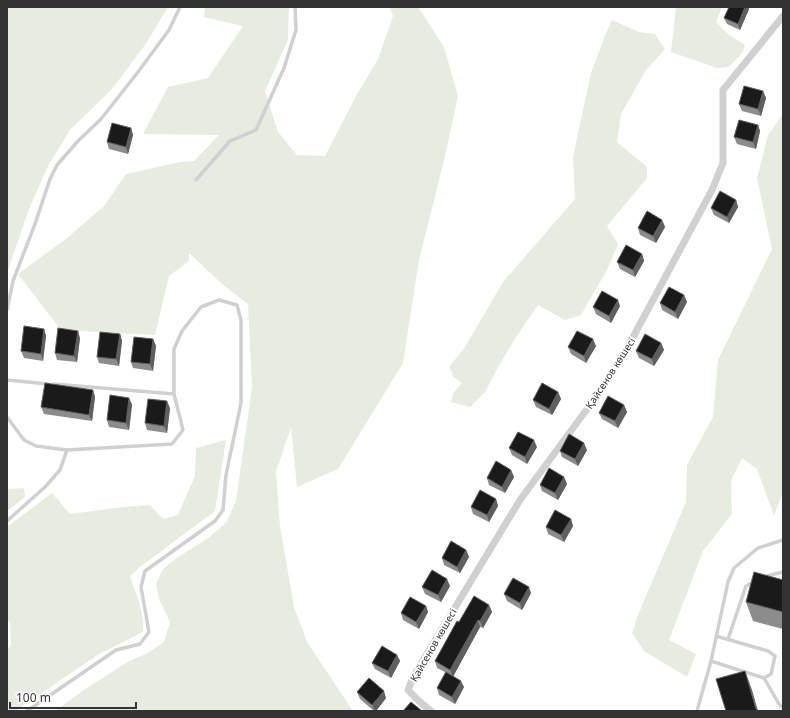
<svg xmlns="http://www.w3.org/2000/svg" width="790" height="718" viewBox="0 0 790 718" font-family="'Noto Sans',sans-serif">
  <rect width="100%" height="100%" fill="#fff"/>
  <path fill="#e6ecdf" d="M7,7H168L145,45L112,89L70,130L49,164L29,209L7,273Z
    M205,7H289L288,40L265,91L278,132L297,155L325,156L356,96L378,59L393,16L390,7H418L444,47L458,96L445,156L419,260L403,363L338,469L297,487L291,427L276,472L280,526L294,607L307,642L353,711H55L84,690L129,661L146,654L164,642L170,622L159,599L156,584L163,569L175,559L207,539L226,523L236,501L252,387L248,304L223,285L189,253V261L169,276L155,335L61,330L18,274L67,238L104,206L126,174L180,162L194,161L219,135L143,134L168,87L208,78L243,26L204,17Z
    M676,7H722L716,22L729,35L745,45L743,52L729,67L717,68L671,52Z
    M612,20L639,32L655,34L665,49L646,70L621,114L617,142L647,167V178L607,226L618,244L607,270L581,315L565,320L538,305L518,334L498,367L485,392L470,407L451,402L454,392L462,383L453,376L449,367L465,347L503,282L575,199L573,157L591,73L604,38Z
    M783,114V492L774,516L757,469L742,458L731,481L732,514L703,551L669,640L696,654L687,677L644,651L632,633L638,615L686,502L687,465L713,417L718,360L772,249L757,178L768,135Z
    M226,440L215,511L140,567L130,576C136,594 145,613 143,632L99,654L15,711H7V650L11,645L10,622L7,621V527L52,493L70,514L123,507L150,505L163,519L178,515L195,476L196,448Z
    M24,488L25,497L7,511V489Z"/>
  <g fill="none" stroke-linecap="round" stroke-linejoin="round">
    <path stroke="#d0d0d0" stroke-width="3.5" d="M196,180L230,141L256,130L284,68L296,30L295,7
      M7,310L13,281L35,224L50,179L57,165L78,141L101,119L138,72L169,30L180,7
      M7,380L48,384
      M54,384L174,394
      M7,417L24,440L36,446L67,450L60,470L45,487L7,521
      M762,577L783,572
      M728,639L746,586L755,581
      M711,661L764,678L771,674L775,656L768,651L716,636
      M764,678L779,704L783,708
      M27,711L116,650L140,644L149,632L141,587L145,571L215,521L223,510L226,475L241,403V320L237,305L219,300L201,307L182,331L174,349V394L183,430L172,444L67,450
      M697,711L711,661L728,582L734,568L758,548L783,540"/>
    <path stroke="#d0d0d0" stroke-width="7" d="M431,711L420,702L408,690L413,677L520,500L604,386L632,339L712,190L723,163V90L783,16"/>
  </g>
  <path fill="#8c8c8c" d="M749,9L740,30L727,24L724,18Z
    M763,91L766,98L761,116L742,111L739,104Z
    M758,125L760,131L756,149L737,144L734,137Z
    M131,128L133,135L128,154L109,149L107,142Z
    M736,200L738,207L729,223L714,215L711,208Z
    M662,220L665,227L656,243L640,235L638,228Z
    M642,254L644,261L635,277L620,269L617,262Z
    M684,295L687,302L678,319L662,310L660,303Z
    M620,306L611,323L596,314L593,307Z
    M44,329L46,336L43,361L24,358L21,351Z
    M120,334L122,341L119,366L99,363L97,357Z
    M80,338L77,362L57,360L55,353Z
    M153,339L156,346L153,371L133,368L131,362Z
    M661,343L664,350L654,366L639,358L636,351Z
    M596,346L586,363L571,354L568,347Z
    M93,390L95,397L92,421L44,414L41,407Z
    M558,392L561,399L552,415L536,407L533,400Z
    M129,398L132,405L129,430L109,427L107,420Z
    M624,405L627,412L618,428L602,419L599,413Z
    M170,408L167,433L147,430L145,423Z
    M537,447L527,464L512,455L509,448Z
    M587,450L578,466L562,457L560,451Z
    M511,470L514,477L505,493L489,485L487,478Z
    M564,477L567,484L558,500L542,491L540,485Z
    M496,499L498,506L489,522L473,514L471,507Z
    M571,519L573,526L564,542L548,534L546,527Z
    M466,550L469,557L460,573L444,565L442,558Z
    M783,580V629L753,621L746,602Z
    M450,586L441,602L425,594L422,587Z
    M531,593L522,610L507,601L504,594Z
    M489,605L492,612L483,628L480,627L453,676L464,687L455,704L439,695L437,688L445,672L437,668L435,661L459,622Z
    M426,606L428,612L419,629L403,620L401,613Z
    M397,655L400,661L391,678L375,669L372,663Z
    M357,692L386,698L376,711H374L360,699Z"/>
  <path fill="#5f5f5f" d="M745,7H749V9L740,30L738,24Z
    M763,91L766,98L761,116L758,109Z
    M758,125L760,131L756,149L753,142Z
    M131,128L133,135L128,154L126,147Z
    M736,200L738,207L729,223L727,217Z
    M662,220L665,227L656,243L653,236Z
    M642,254L644,261L635,277L633,270Z
    M684,295L687,302L678,319L675,312Z
    M618,300L620,306L611,323L609,316Z
    M44,329L46,336L43,361L41,354Z
    M78,331L80,338L77,362L74,356Z
    M120,334L122,341L119,366L116,359Z
    M153,339L156,346L153,371L150,364Z
    M593,339L596,346L586,363L584,356Z
    M661,343L664,350L654,366L652,359Z
    M93,390L95,397L92,421L89,415Z
    M558,392L561,399L552,415L549,409Z
    M129,398L132,405L129,430L126,423Z
    M167,401L170,408L167,433L164,426Z
    M624,405L627,412L618,428L615,421Z
    M534,440L537,447L527,464L525,457Z
    M584,443L587,450L578,466L575,459Z
    M511,470L514,477L505,493L502,487Z
    M564,477L567,484L558,500L555,493Z
    M496,499L498,506L489,522L487,515Z
    M571,519L573,526L564,542L561,535Z
    M466,550L469,557L460,573L457,567Z
    M447,579L450,586L441,602L438,595Z
    M529,587L531,593L522,610L520,603Z
    M489,605L492,612L483,628L480,621Z
    M426,606L428,612L419,629L416,622Z
    M478,620L480,627L453,677L450,670Z
    M397,655L400,661L391,678L388,671Z
    M745,671L752,690L758,711H757Z
    M461,681L464,687L455,704L452,697Z
    M384,691L386,698L376,711H375L372,705Z"/>
  <path fill="#1a1a1a" stroke="#5f5f5f" d="M729,7H745L738,24L724,18Z
    M744,86L763,91L758,109L739,104Z
    M739,120L758,125L753,142L734,137Z
    M112,123L131,128L126,147L107,142Z
    M720,191L736,200L727,217L711,208Z
    M647,211L662,220L653,236L638,228Z
    M626,245L642,254L633,270L617,262Z
    M669,287L684,295L675,312L660,303Z
    M602,291L618,300L609,316L593,307Z
    M24,326L44,329L41,354L21,351Z
    M58,328L78,331L74,356L55,353Z
    M577,331L593,339L584,356L568,347Z
    M100,332L120,334L116,359L97,357Z
    M645,334L661,343L652,359L636,351Z
    M134,337L153,339L150,364L131,362Z
    M45,383L93,390L89,415L41,407Z
    M542,383L558,392L549,409L533,400Z
    M110,395L129,398L126,423L107,420Z
    M608,396L624,405L615,421L599,413Z
    M148,399L167,401L164,426L145,423Z
    M518,432L534,440L525,457L509,448Z
    M569,434L584,443L575,459L560,451Z
    M496,461L511,470L502,487L487,478Z
    M549,468L564,477L555,493L540,485Z
    M480,490L496,499L487,515L471,507Z
    M555,510L571,519L561,535L546,527Z
    M451,541L466,550L457,567L442,558Z
    M432,570L447,579L438,595L422,587Z
    M754,572L783,580V612L746,602Z
    M513,578L529,587L520,603L504,594Z
    M474,596L489,605L480,621L478,620L450,670L435,661L457,621L459,622Z
    M410,597L426,606L416,622L401,613Z
    M382,646L397,655L388,671L372,663Z
    M745,671L756,709L759,711H726L716,679Z
    M446,672L461,681L452,697L437,688Z
    M369,678L384,691L372,705L357,692Z
    M411,702L422,711H403Z"/>
  <g text-anchor="middle" stroke-width="4" stroke-linejoin="round" paint-order="stroke">
    <g font-size="10" fill="#333" stroke="#fff">
      <text transform="translate(610 373) rotate(-57)" y="4">Қайсенов көшесі</text>
      <text transform="translate(433 645) rotate(-60)" y="4">Қайсенов көшесі</text>
    </g>
  </g>
  <rect width="790" height="718" fill="none" stroke="#333333" stroke-width="16"/>
  <path d="M10 702v6h126v-6" fill="none" stroke="#333333" stroke-width="2"/>
  <text x="16" y="702" font-size="12" fill="#333333" stroke="#ffffff" stroke-width="3" paint-order="stroke">100 m</text>
</svg>
